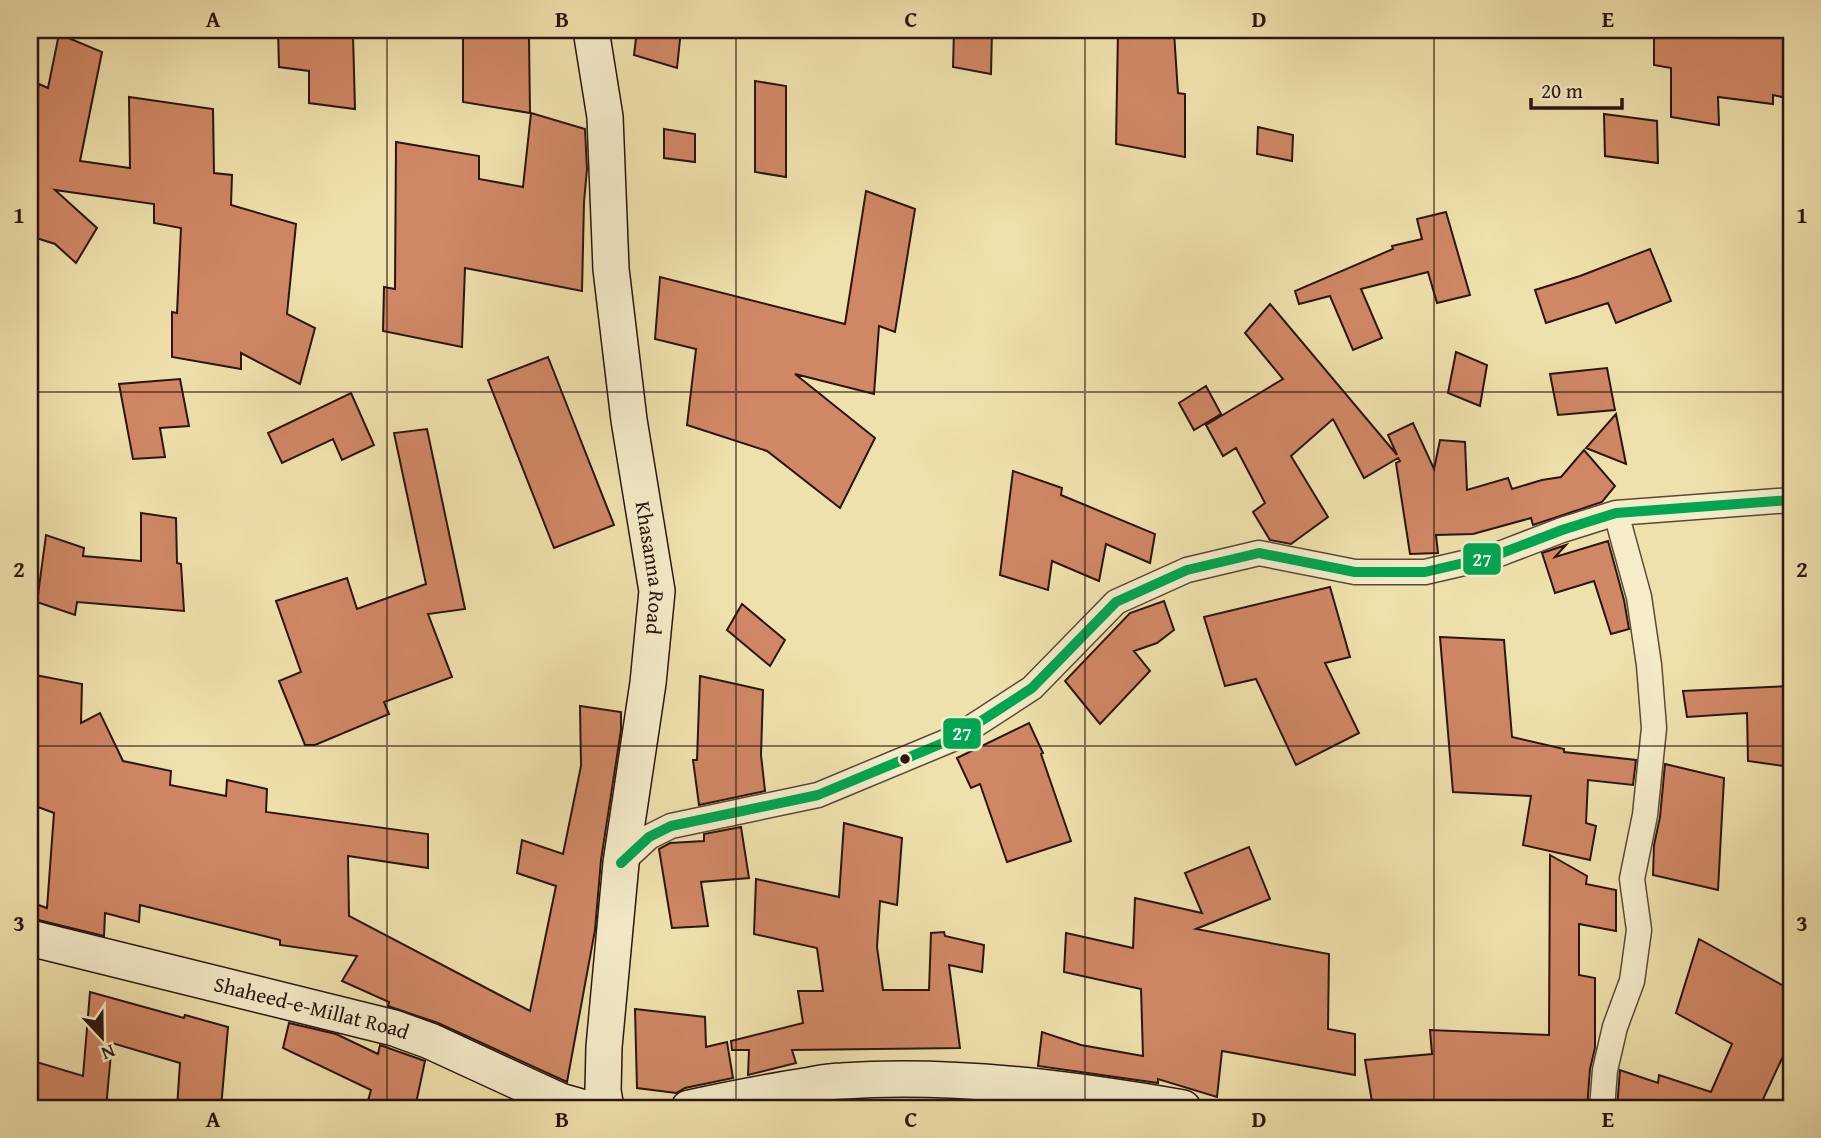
<svg xmlns="http://www.w3.org/2000/svg" width="1821" height="1138" viewBox="0 0 1821 1138" font-family="'Gentium Book Plus',serif">
  <rect width="100%" height="100%" fill="#efe1ad"/>
  <filter id="stains"><feTurbulence type="fractalNoise" baseFrequency=".00286" numOctaves="4"/><feColorMatrix values="0 0 0 0 .2 0 0 0 0 .09 0 0 0 0 .02 0 0 0 .5 -.17"/></filter>
  <radialGradient id="worn" r=".72"><stop offset=".6" stop-color="#630" stop-opacity="0"/><stop offset="1" stop-color="#630" stop-opacity=".3"/></radialGradient>
  <path fill="#d08765" stroke="#2b150d" stroke-width="2" d="M278,30H310L353,35L355,109L309,103V71L279,67Z
    M463,30H486L529,37L530,113L463,102Z
    M637,30H681L677,68L634,55Z
    M954,30H992L991,74L953,67Z
    M1118,30L1174,32L1178,93L1185,94V157L1116,144Z
    M1654,30H1791V99L1773,95V104L1718,97L1719,125L1671,117V68L1654,65Z
    M59,34L102,52L80,161L130,168L129,97L213,109L214,173L232,175L231,205L296,224L287,314L315,328L300,384L241,353V369L172,357V312L177,313L181,228L154,223V204L55,190L97,228L76,263L55,244L30,236V129L39,84L48,88Z
    M755,81L786,86V177L755,172Z
    M531,113L585,129L587,169L584,202L582,291L465,268L462,347L383,331L384,287L395,289L396,142L479,156V179L523,187Z
    M1604,114L1657,121L1658,163L1605,156Z
    M1258,127L1293,135L1292,161L1257,154Z
    M664,129L695,134V162L664,158Z
    M866,191L915,209L895,332L879,326L874,394L795,374L875,438L840,508L767,451L687,425L696,349L655,339L660,277L845,324Z
    M1446,212L1470,295L1437,303L1428,272L1361,289L1382,338L1353,350L1330,296L1299,304L1295,291L1393,249L1392,246L1422,239L1417,219Z
    M1650,249L1671,301L1616,323L1608,303L1546,323L1535,290L1580,276Z
    M1270,304L1397,455L1388,435L1413,423L1434,469L1440,440L1465,442L1467,490L1508,478L1512,489L1542,480L1561,477L1584,450L1615,486L1602,502L1533,525L1531,518L1473,534L1436,535L1438,553L1410,554L1396,463L1400,461L1398,458L1364,478L1333,419L1291,456L1328,517L1291,544L1270,540L1253,512L1265,503L1236,448L1223,456L1206,425L1283,379L1245,333Z
    M1456,352L1487,365L1480,406L1448,393Z
    M548,357L614,525L554,548L488,380Z
    M1607,368L1615,410L1558,415L1550,374Z
    M180,379L189,426L160,428L165,457L133,459L119,384Z
    M1206,386L1221,414L1194,430L1179,403Z
    M351,393L374,445L342,460L333,439L282,463L268,433Z
    M1616,414L1626,464L1586,448Z
    M427,429L465,609L428,614L452,677L384,702L389,714L315,745H305L279,681L301,672L276,601L347,578L357,609L426,584L394,433Z
    M1013,471L1062,488L1061,495L1155,534L1150,563L1106,544L1099,581L1052,561L1048,590L1000,575Z
    M141,513L176,518L177,563L181,564L184,611L77,602L75,615L37,602L46,535L84,548L83,556L141,561Z
    M1608,541L1624,600L1629,629L1611,634L1594,581L1555,593L1542,553L1566,545L1555,557Z
    M1330,587L1350,657L1325,663L1359,733L1296,765L1256,679L1225,686L1204,617Z
    M1164,601L1174,630L1157,643L1134,651L1150,671L1100,724L1065,681L1130,613Z
    M742,604L785,640L770,666L727,630Z
    M1440,637L1504,640L1512,737L1564,749V752L1636,760L1633,785L1588,780L1586,823L1596,826L1590,860L1523,845L1531,796L1453,792Z
    M30,674L82,684L81,723L100,713L123,761L171,771L170,785L226,796L227,780L267,789L266,812L428,834V868L348,856L349,916L530,1011L556,886L517,873L522,840L563,854L581,766L580,706L621,712V730L601,860L595,930L567,1082L438,1023L388,1006L389,1002L342,981L357,956L280,945V940L140,905L139,922L105,913L104,936L30,918V902L47,908L54,813L30,804Z
    M700,676L763,690L761,755L765,791L699,805L693,760H697Z
    M1791,686V767L1748,761L1747,713L1687,717L1683,691Z
    M1029,723L1043,753L1041,754L1071,841L1007,862L980,784L971,788L957,758Z
    M1665,764L1724,778L1718,890L1653,875L1654,845L1660,817Z
    M844,823L902,838L897,905L880,901L877,947L883,990H929L931,933L944,932L945,936L984,945L982,972L949,965L960,1048L792,1050L796,1063L748,1075L749,1050H732L731,1041L803,1023L798,991H823L817,948L754,934L756,879L839,897Z
    M741,827L749,878L701,882L708,926L672,928L659,849L670,843L704,841V834Z
    M1249,847L1270,899L1196,929L1329,954L1328,1029L1355,1034V1075L1222,1051L1217,1097L1158,1079V1083L1038,1066L1042,1032L1081,1045L1143,1056L1141,989L1064,972L1066,933L1133,948L1135,898L1202,913L1185,873Z
    M1550,855L1587,876L1586,884L1616,890V931L1579,924V975L1595,978V1048L1590,1069L1587,1108H1373L1365,1060L1432,1054L1430,1030L1549,1035Z
    M1699,939L1791,990V1039L1759,1108H1617L1620,1070L1658,1083L1659,1075L1711,1092L1732,1044L1676,1013Z
    M90,992L184,1018L185,1015L228,1027L221,1108H177L180,1063L112,1043L106,1108H30V1060L83,1076Z
    M635,1009L705,1017L706,1047L727,1042L733,1078L685,1088L676,1093L637,1088Z
    M289,1023L336,1034L378,1054L380,1045L425,1061L415,1108H366L371,1090L283,1048Z"/>
  <g fill="none" stroke-linecap="round" stroke-linejoin="round">
    <defs>
      <path id="street" d="M621,863L649,837L671,826L818,795L955,738L1032,688L1116,602L1187,570L1259,553L1355,572H1425L1494,556L1562,530L1616,513L1791,500
        M1602,1108L1605,1070L1615,1027L1632,981L1639,930L1632,879L1645,815L1654,728L1649,665L1639,597L1616,513"/>
      <g id="secondary">
        <path id="s1" d="M591,30L605,117L611,269L629,420L657,591L648,683L621,863L604,1047L603,1091L606,1108"/>
        <path id="s2" d="M30,938L394,1028L430,1041L560,1101L585,1108"/>
        <path d="M689,1108C727,1100 766,1092 805,1086C817,1084 829,1081 842,1081C953,1073 1073,1089 1183,1108"/>
      </g>
    </defs>
    <use href="#street" stroke="#5c4835" stroke-width="27"/>
    <use href="#secondary" stroke="#2b150d" stroke-width="38"/>
    <use href="#street" stroke="#f5ecca" stroke-width="24"/>
    <use href="#secondary" stroke="#f5ecca" stroke-width="35"/>
    <defs>
      <path id="bus-1" d="M621,863L649,837L671,826L818,795L955,738L1032,688L1116,602L1187,570L1259,553L1355,572H1425L1494,556L1562,530L1616,513L1791,500"/>
    </defs>
    <use href="#bus-1" stroke="#f5ecca" stroke-width="16"/>
    <use href="#bus-1" stroke="#00a651" stroke-width="10"/>
  </g>
  <path fill="none" stroke="#2b150d" stroke-width="2" stroke-opacity="0.55" d="M387,30V1108M736,30V1108M1085,30V1108M1434,30V1108M30,392H1791M30,746H1791"/>
  <circle fill="#2b150d" stroke="#f5ecca" stroke-width="2.5" cx="905" cy="759" r="6"/>
  <g text-anchor="middle" stroke-width="6" stroke-linejoin="round" paint-order="stroke">
    <g font-size="21" fill="#2b150d" stroke="#f5ecca">
      <text dy="7" stroke="none"><textPath href="#s1" startOffset="542">Khasanna Road</textPath></text>
      <text dy="7" stroke="none"><textPath href="#s2" startOffset="290">Shaheed-e-Millat Road</textPath></text>
    </g>
  </g>
  <g stroke="#f5ecca" stroke-width="2.5">
    <rect x="1462" y="542" width="40" height="34" rx="7" fill="#00a651"/>
    <rect x="942" y="717" width="40" height="33" rx="7" fill="#00a651"/>
  </g>
  <g font-size="19" text-anchor="middle" font-weight="bold" fill="#fff">
    <text x="1482" y="566">27</text>
    <text x="962" y="740">27</text>
  </g>
  <rect width="1821" height="1138" fill="none" stroke="#efe1ad" stroke-width="77"/>
  <g transform="translate(102 1037) rotate(158)" stroke="#f5ecca" stroke-width="5" paint-order="stroke">
  <path d="M0-5L12 26L0 18L-12 26Z" fill="#2b150d"/>
  <text y="-10" font-size="19" font-weight="bold" text-anchor="middle" fill="#2b150d">N</text>
  </g>
  <path d="M1531 98v10h91v-10" fill="none" stroke="#2b150d" stroke-width="3.5"/>
  <text x="1541" y="98" font-size="21" fill="#2b150d" stroke="#f5ecca" stroke-width="5" paint-order="stroke">20 m</text>
  <rect x="38" y="38" width="1745" height="1062" fill="none" stroke="#2b150d" stroke-width="2.5"/>
  <g font-size="23" text-anchor="middle" font-weight="bold" fill="#2b150d">
    <text x="213" y="27">A</text>
    <text x="562" y="27">B</text>
    <text x="911" y="27">C</text>
    <text x="1259" y="27">D</text>
    <text x="1608" y="27">E</text>
    <text x="19" y="223">1</text>
    <text x="1802" y="223">1</text>
    <text x="19" y="577">2</text>
    <text x="1802" y="577">2</text>
    <text x="19" y="931">3</text>
    <text x="1802" y="931">3</text>
    <text x="213" y="1127">A</text>
    <text x="562" y="1127">B</text>
    <text x="911" y="1127">C</text>
    <text x="1259" y="1127">D</text>
    <text x="1608" y="1127">E</text>
  </g>
  <rect width="100%" height="100%" filter="url(#stains)"/>
  <rect width="100%" height="100%" fill="url(#worn)"/>
</svg>
